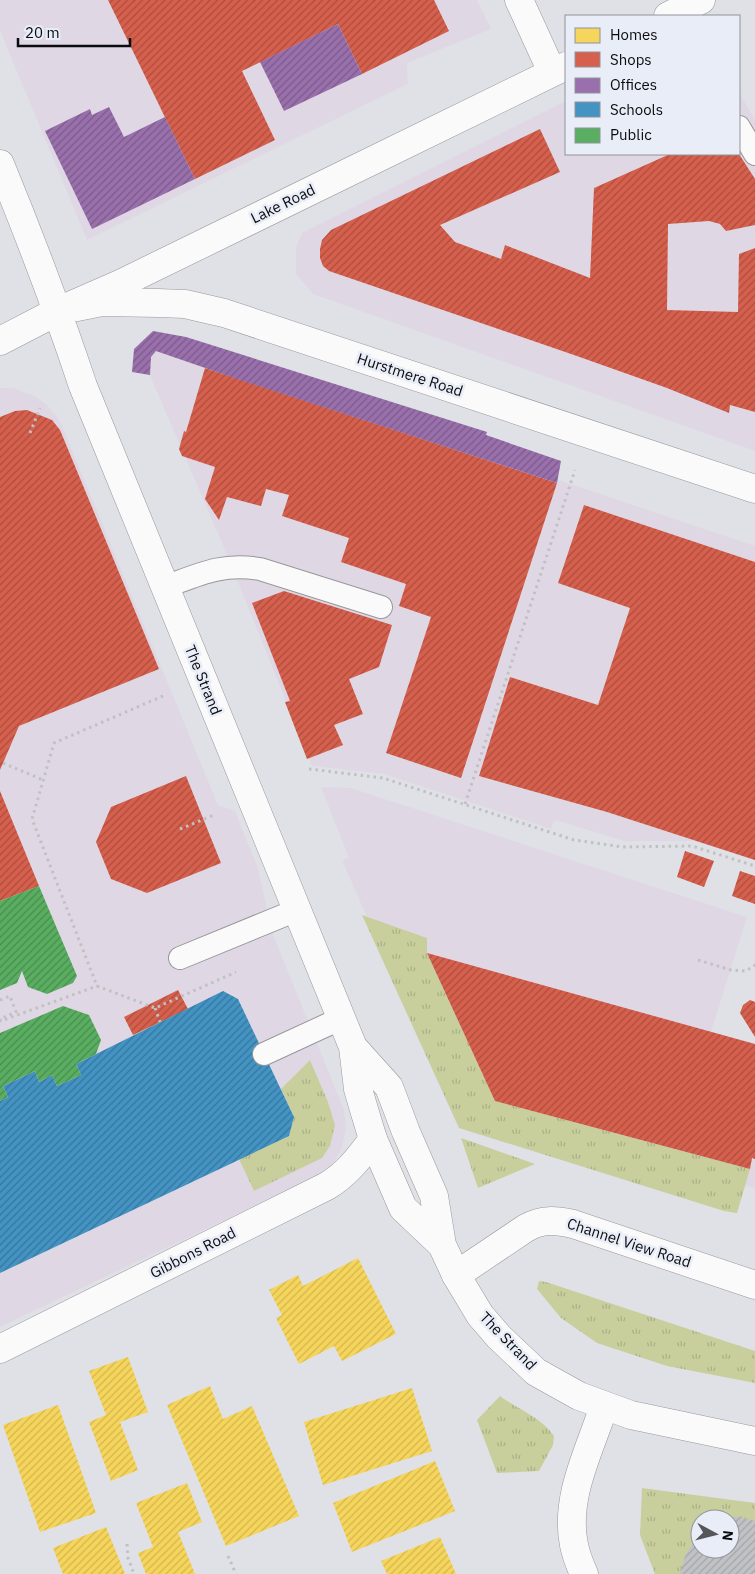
<svg xmlns="http://www.w3.org/2000/svg" width="755" height="1574" viewBox="0 0 755 1574" font-family="'IBM Plex Sans',sans-serif">
  <defs>
    <pattern id="grass-tufts" width="24" height="20" patternUnits="userSpaceOnUse" patternTransform="scale(1.25)"><rect width="24" height="20" fill="#c8cf9d"/><path d="M3 7l-1-3M5 7V3M7 7l1-3M15 17l-1-3M17 17v-4M19 17l1-3" fill="none" stroke="#aab086"/></pattern>
    <pattern id="homes-hatch" width="6" height="6" patternUnits="userSpaceOnUse" patternTransform="scale(1.25)"><rect width="6" height="6" fill="#f6d55c"/><path d="M-1 1l2-2M0 6l6-6M5 7l2-2" fill="none" stroke="#d2b64f"/></pattern>
    <pattern id="shops-hatch" width="6" height="6" patternUnits="userSpaceOnUse" patternTransform="scale(1.25)"><rect width="6" height="6" fill="#d6604d"/><path d="M-1 1l2-2M0 6l6-6M5 7l2-2" fill="none" stroke="#ac4d3e"/></pattern>
    <pattern id="offices-hatch" width="6" height="6" patternUnits="userSpaceOnUse" patternTransform="scale(1.25)"><rect width="6" height="6" fill="#9970ab"/><path d="M-1 1l2-2M0 6l6-6M5 7l2-2" fill="none" stroke="#7b5a8a"/></pattern>
    <pattern id="schools-hatch" width="6" height="6" patternUnits="userSpaceOnUse" patternTransform="scale(1.25)"><rect width="6" height="6" fill="#4393c3"/><path d="M-1 1l2-2M0 6l6-6M5 7l2-2" fill="none" stroke="#36769d"/></pattern>
    <pattern id="public-hatch" width="6" height="6" patternUnits="userSpaceOnUse" patternTransform="scale(1.25)"><rect width="6" height="6" fill="#5aae61"/><path d="M-1 1l2-2M0 6l6-6M5 7l2-2" fill="none" stroke="#498c4e"/></pattern>
    <pattern id="building-hatch" width="6" height="6" patternUnits="userSpaceOnUse" patternTransform="scale(1.25)"><rect width="6" height="6" fill="#c1c2c6"/><path d="M-1 1l2-2M0 6l6-6M5 7l2-2" fill="none" stroke="#a4a5a9"/></pattern>
  </defs>
  <rect width="100%" height="100%" fill="#e0e1e6"/>
  <path fill="#dfd8e4" d="M0,0H477L491,29L407,63L408,84L87,240L0,31Z
    M739,92L755,120V451L313,294L296,274V247L302,233L566,101V154H739Z
    M157,345L755,546V860L694,841H624L555,820L551,829L384,774L312,766L223,545L147,369L151,352Z
    M0,388H14L36,397L47,405L60,421L218,805L235,811L258,868L272,932L344,1110L346,1128L342,1148L333,1163L323,1173L0,1327Z
    M321,787L351,788L747,917L711,1032L755,1044V1188L461,1111L402,997L342,860L349,858Z"/>
  <path fill="url(#grass-tufts)" fill-rule="evenodd" d="M362,915L427,938V953L495,1101L750,1169L737,1213L724,1211L459,1128Z
    M310,1060L328,1102L335,1125L330,1146L322,1158L254,1191L239,1159L289,1136L294,1117L281,1089Z
    M461,1138L535,1164L478,1188Z
    M539,1281L546,1282L755,1351V1383L667,1366L597,1343L561,1318L537,1289Z
    M500,1396C517,1409 541,1417 554,1436L553,1445L539,1471L497,1473L477,1420Z
    M642,1488L755,1503V1574H655L640,1535ZM700,1519H730V1549H700Z"/>
  <path fill="url(#homes-hatch)" d="M358,1258L396,1334L342,1361L334,1346L299,1364L276,1318L282,1315L269,1290L298,1275L303,1286Z
    M128,1357L148,1412L120,1422L138,1470L111,1481L89,1422L106,1415L89,1371Z
    M210,1386L223,1419L252,1406L299,1516L226,1546L167,1405Z
    M412,1388L432,1451L323,1485L304,1422Z
    M58,1405L96,1513L40,1532L3,1425Z
    M435,1461L455,1511L352,1552L333,1503Z
    M187,1483L202,1522L178,1532L195,1574H146L138,1553L153,1547L136,1503Z
    M106,1527L125,1574H63L53,1548Z
    M440,1537L456,1574H387L381,1561Z"/>
  <path fill="url(#shops-hatch)" d="M108,0H434L449,31L362,74L338,24L242,71L275,140L195,179Z
    M540,129L560,172L440,225L455,242L501,259L505,245L590,278L594,188L670,154H739L755,179V225L726,231L720,224L709,221L668,224L667,310L738,312L739,254L755,248V412L730,405L729,413L667,388L574,355L329,271L323,266L320,258V249L322,240L331,230Z
    M205,368L557,483L461,778L386,753L431,617L399,606L406,584L341,562L349,538L282,516L289,495L266,489L261,506L227,497L219,520L205,499L215,467L182,456L179,449L184,431L186,432Z
    M27,410L52,420L60,430L159,669L19,726L0,770V417L15,411Z
    M584,505L755,562V860L607,812L479,776L510,677L598,705L630,608L558,583Z
    M284,591L392,625L379,667L349,679L363,714L334,725L343,745L307,759L285,702L290,701L252,603Z
    M186,776L221,863L147,893L111,879L96,842L111,807Z
    M0,791L39,886L0,901Z
    M685,851L714,861L704,887L677,877Z
    M740,871L755,876V904L732,896Z
    M427,953L755,1044V1159L752,1158L750,1169L495,1101Z
    M178,990L188,1009L133,1035L124,1017Z
    M750,1000L755,1002V1037L740,1013L743,1005Z"/>
  <path fill="url(#offices-hatch)" d="M338,24L362,74L284,111L260,62Z
    M109,107L124,137L165,117L195,179L92,229L45,131L90,109L92,115Z
    M153,331L186,337L487,432L486,435L561,461L557,483L243,381L156,351L151,357L150,375L132,372L134,349Z"/>
  <path fill="url(#schools-hatch)" d="M223,991L238,999L294,1117L289,1136L0,1273V1101L8,1097L3,1086L35,1071L39,1082L52,1075L57,1086L81,1075L76,1064Z"/>
  <path fill="url(#public-hatch)" d="M39,886L77,976L73,983L47,994L28,987L22,971L17,983L0,990V901Z
    M63,1006L89,1015L101,1040L96,1054L76,1064L81,1075L57,1086L52,1075L39,1082L35,1071L3,1086L8,1097L0,1101V1033Z"/>
  <path fill="url(#building-hatch)" d="M728,1517H740L755,1521V1574H680L685,1556L700,1532V1549H730V1519L722,1518Z"/>
  <g fill="none" stroke-linecap="round" stroke-linejoin="round">
    <defs>
      <path id="lane" d="M739,127L755,154
        M165,587C200,574 221,563 260,569L381,607
        M180,958L297,910
        M264,1054L342,1018"/>
      <path id="street" d="M519,0L552,72
        M77,307L102,302L158,303L185,304L224,313L755,489
        M456,1275L526,1228C542,1219 555,1220 573,1224L755,1285
        M0,1349L327,1186C347,1174 360,1157 373,1139
        M584,1574C580,1565 576,1555 574,1545C564,1497 590,1450 604,1406"/>
      <path id="secondary" d="M0,164C30,237 58,311 83,386L353,1047L358,1089L365,1113L373,1139L403,1208L442,1245
        M353,1047L389,1087L406,1132L434,1196L442,1245L456,1275L480,1315L499,1337L536,1372L579,1396L631,1415L755,1441"/>
      <path id="primary" d="M668,16L701,0
        M0,341L58,311L122,283L566,66"/>
    </defs>
    <use href="#lane" stroke="#97979b" stroke-width="24"/>
    <use href="#street" stroke="#97979b" stroke-width="29"/>
    <use href="#secondary" stroke="#97979b" stroke-width="29"/>
    <use href="#primary" stroke="#97979b" stroke-width="29"/>
    <path stroke="#c0c1c2" stroke-width="3" stroke-dasharray="2.5 4" stroke-linecap="butt" d="M30,433L40,408
      M163,696L54,743L32,819L97,986L155,1008L236,972
      M3,763L43,780
      M309,769L383,778L574,840L623,847L692,846L755,866
      M465,804L575,470
      M180,829L214,815
      M698,960L731,970L746,971L755,965
      M155,1008L160,1022
      M0,1019L1,1021L97,986
      M127,1544L128,1558L134,1574
      M228,1556L236,1574"/>
    <use href="#lane" stroke="#fafafb" stroke-width="22"/>
    <use href="#street" stroke="#fafafb" stroke-width="28"/>
    <use href="#secondary" stroke="#fafafb" stroke-width="28"/>
    <use href="#primary" stroke="#fafafb" stroke-width="28"/>
    <path stroke="#c0c1c2" stroke-width="3" stroke-dasharray="2.5 4" stroke-linecap="butt" d="M0,1000L10,996L16,1012L0,1019"/>
  </g>
  <g text-anchor="middle" stroke-width="5" stroke-linejoin="round" paint-order="stroke">
    <g font-size="15" fill="#0a0b0e" stroke="#e9edf7">
      <text transform="translate(283 204) rotate(-26)" y="5">Lake Road</text>
      <text transform="translate(410 375) rotate(18)" y="5">Hurstmere Road</text>
      <text transform="translate(203 680) rotate(68)" y="5">The Strand</text>
      <text transform="translate(629 1243) rotate(18)" y="5">Channel View Road</text>
      <text transform="translate(193 1253) rotate(-27)" y="5">Gibbons Road</text>
      <text transform="translate(508 1341) rotate(46)" y="5">The Strand</text>
    </g>
  </g>
  <rect x="565" y="15" width="175" height="140" fill="#e9edf7" stroke="#90939a"/>
  <rect x="575" y="28" width="25" height="15" fill="#f6d55c" stroke="#90939a"/>
  <text x="610" y="40" font-size="15" fill="#0a0b0e">Homes</text>
  <rect x="575" y="52" width="25" height="15" fill="#d6604d" stroke="#90939a"/>
  <text x="610" y="65" font-size="15" fill="#0a0b0e">Shops</text>
  <rect x="575" y="78" width="25" height="15" fill="#9970ab" stroke="#90939a"/>
  <text x="610" y="90" font-size="15" fill="#0a0b0e">Offices</text>
  <rect x="575" y="102" width="25" height="15" fill="#4393c3" stroke="#90939a"/>
  <text x="610" y="115" font-size="15" fill="#0a0b0e">Schools</text>
  <rect x="575" y="128" width="25" height="15" fill="#5aae61" stroke="#90939a"/>
  <text x="610" y="140" font-size="15" fill="#0a0b0e">Public</text>
  <g transform="translate(715 1534) rotate(97)"><circle r="24" fill="#e9edf7" stroke="#90939a"/>
  <path d="M0-4L9 19L0 12L-9 19Z" fill="#55565a"/>
  <text y="-8" font-size="14" font-weight="bold" text-anchor="middle" fill="#0a0b0e">N</text>
  </g>
  <path d="M18 38v8h112v-8" fill="none" stroke="#0a0b0e" stroke-width="2.5"/>
  <text x="25" y="38" font-size="15" fill="#0a0b0e" stroke="#e9edf7" stroke-width="4" paint-order="stroke">20 m</text>
</svg>
